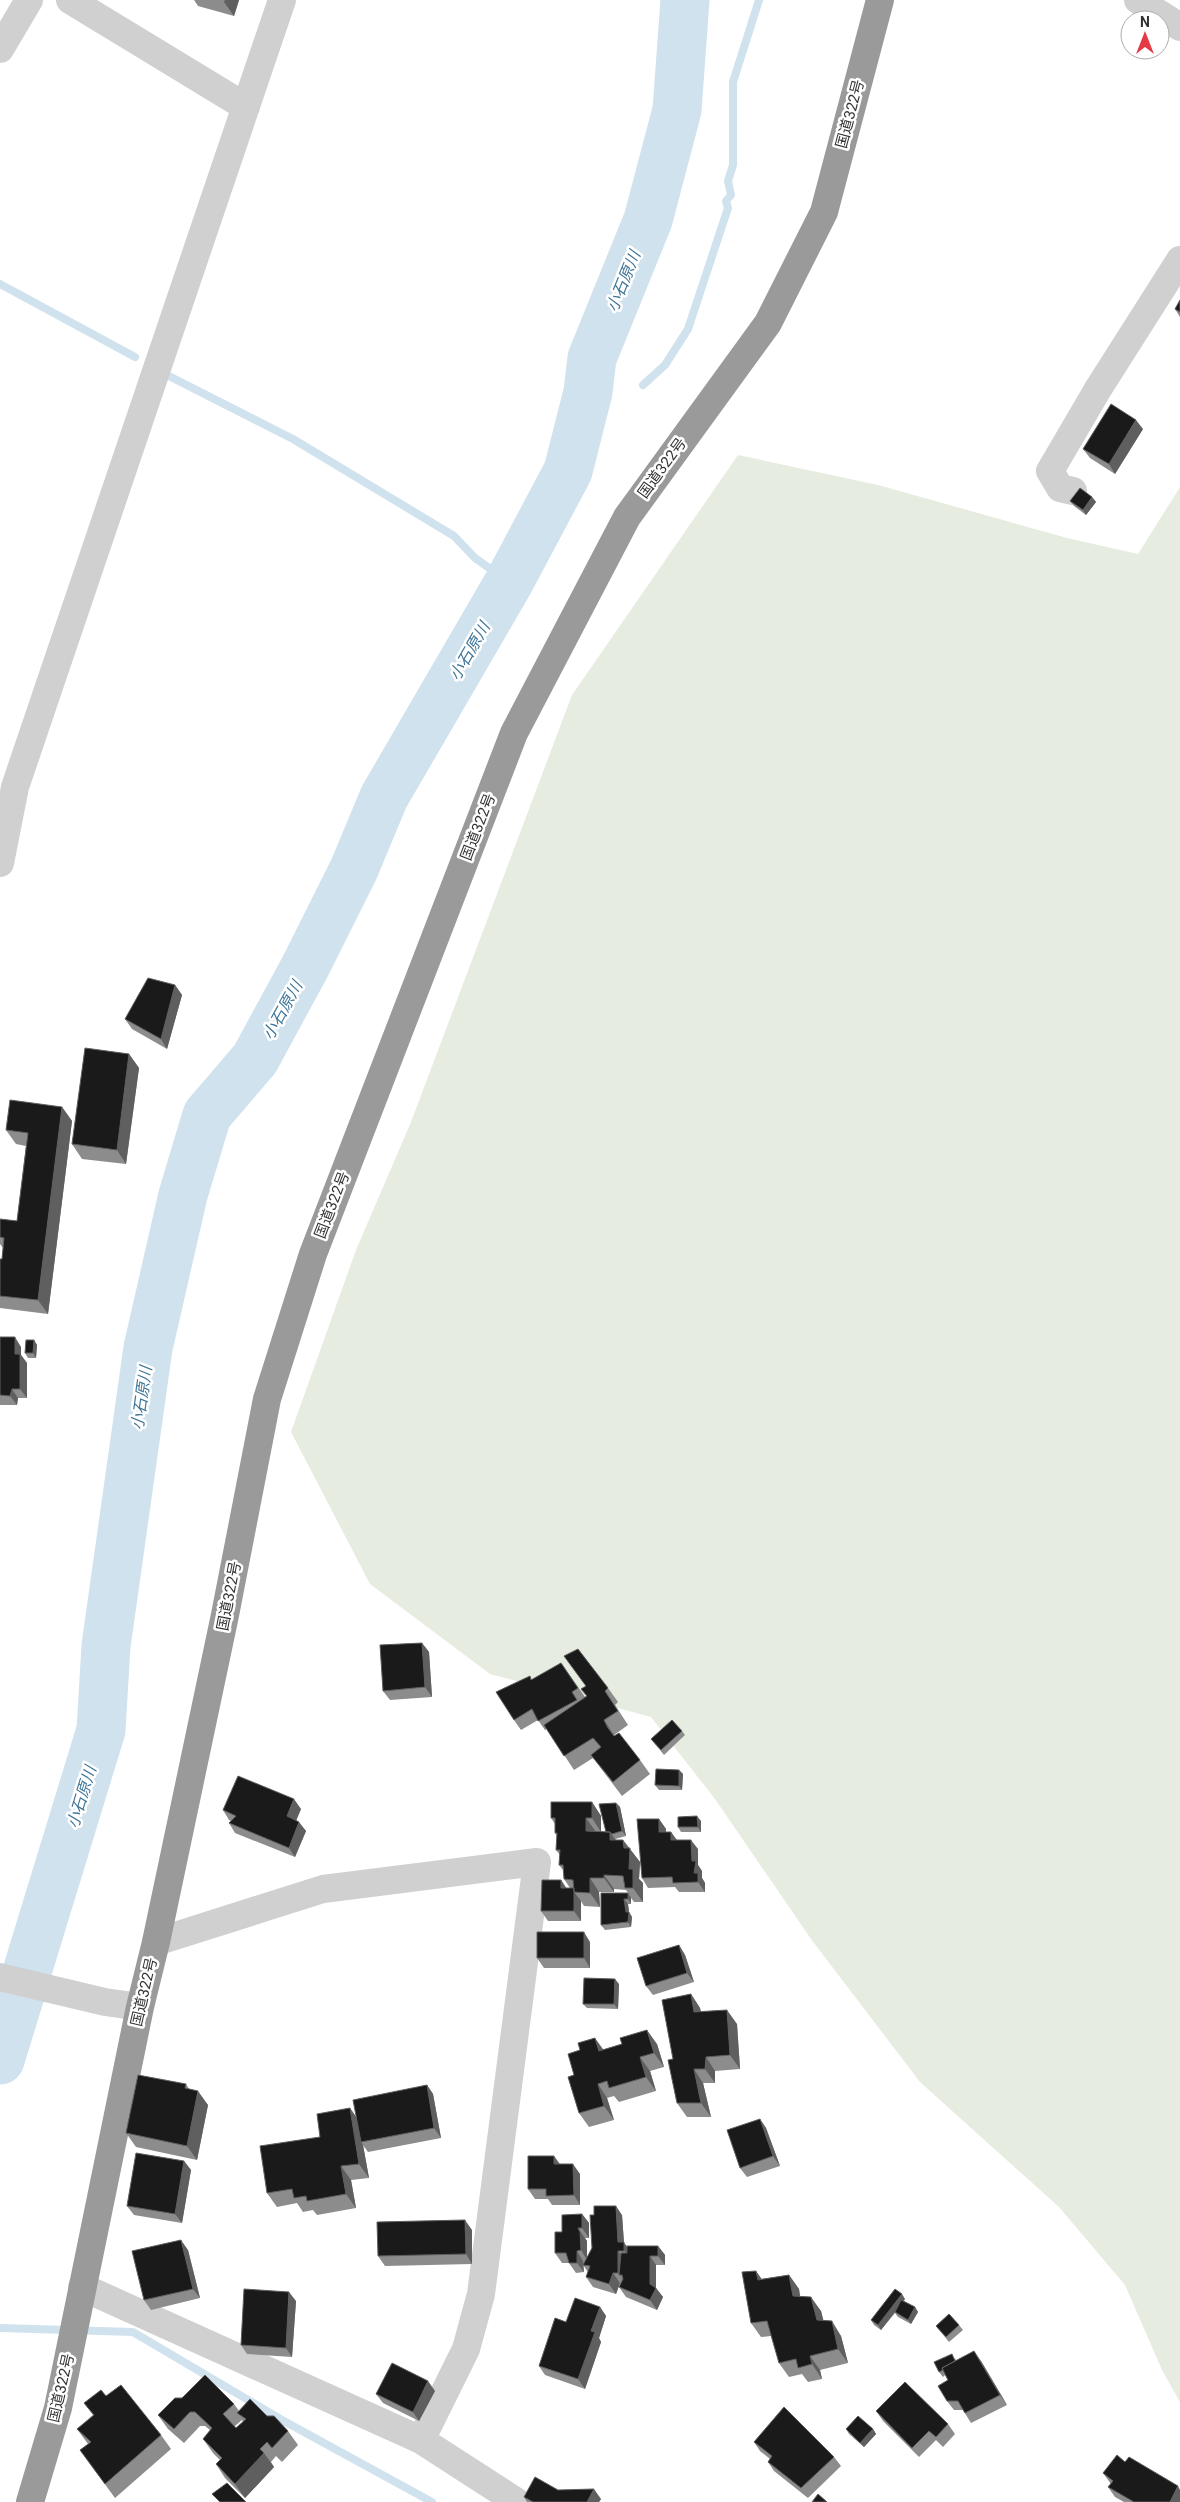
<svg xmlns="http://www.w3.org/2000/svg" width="1180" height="2502" viewBox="0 0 1180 2502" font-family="Roboto,'Noto Sans JP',sans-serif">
  <rect width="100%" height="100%" fill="#fff"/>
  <path fill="#e6ecdf" d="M738,455L878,485L1067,538L1138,554L1180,487V2402L1162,2370L1125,2285L1059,2207L920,2082L811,1939L715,1799L651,1717L490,1674L370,1584L291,1432L356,1250L411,1122L572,695Z"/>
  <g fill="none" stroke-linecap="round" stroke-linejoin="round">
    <path stroke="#cfe2ee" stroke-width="8" d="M0,284L135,357
      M161,372L293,439L454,536L475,558L509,582
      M643,385L665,365L688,329L728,208L726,201L731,195L728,181L733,165V82L759,0
      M0,2328L133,2332L282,2420L432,2502"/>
    <path stroke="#cfe2ee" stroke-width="49" d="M0,2060L101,1730L106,1646L148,1348L183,1195L207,1115L255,1059L305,967L354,869L384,797L509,582L568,471L588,392L592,358L648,220L677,110L685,0"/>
    <path stroke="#d0d0d0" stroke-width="28" d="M70,0L246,107
      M1138,0L1180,27
      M0,49L29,0
      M1073,491L1060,488L1050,471L1098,389L1180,260
      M0,863L15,787L282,0
      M156,1942L323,1889L537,1862L481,2294L466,2349L421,2440
      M0,1977L105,2002L140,2007
      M82,2287L421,2440L517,2502"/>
    <path stroke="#9a9a9a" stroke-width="28" d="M30,2502L58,2408L140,2007L156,1942L225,1615L267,1399L313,1254L514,733L627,517L768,323L824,212L880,0"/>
  </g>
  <path fill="#8c8c8c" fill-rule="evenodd" d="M194,0H239L234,16L198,6Z
    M1180,300V317L1175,309Z
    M1143,429L1115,474L1090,458L1083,449Z
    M1092,497L1096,502L1086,515L1074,506L1070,501Z
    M175,985L182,995L167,1049L132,1029L125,1019Z
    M129,1054L139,1068L126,1164L82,1159L72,1144Z
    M62,1107L72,1121L48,1314L0,1308V1259H2L3,1248L0,1244V1219L17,1221L26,1146L16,1144L6,1130Z
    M0,1337L21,1347V1355L27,1363V1398H18L17,1405H0Z
    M34,1340L37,1345L36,1358H28L25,1353Z
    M422,1643L429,1652L432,1697L390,1700L383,1691Z
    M564,1656L608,1688L618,1702L615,1705L628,1725L614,1735V1736L640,1760L650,1774L622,1796L593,1758L574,1770L547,1729L545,1730L538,1720L521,1730L514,1720L530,1676L532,1680L561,1663L585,1697L586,1696V1686Z
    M682,1731L685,1735L664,1755L651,1739Z
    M679,1770L683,1774L682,1790H659L655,1785Z
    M592,1802L601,1816V1832H606L616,1803L620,1807L626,1836L615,1839L616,1840H623L640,1862L639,1879L643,1883V1902H634L631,1898V1904H628L629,1912L632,1917L631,1927L605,1930L601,1925L628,1893L626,1890L614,1889V1892H599L600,1907L584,1906L581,1901V1921H548L541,1911L561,1880L566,1888H570L564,1879V1871L559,1865L560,1855L556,1850L557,1836L555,1833V1824L551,1818Z
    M301,1809L296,1820L306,1831L295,1857L235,1833L229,1823L231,1821L229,1820L223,1810Z
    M659,1819L666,1829V1832H671L677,1840L698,1849V1865L702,1871V1878L705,1883V1892H679L675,1887L648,1888L642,1878Z
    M701,1821V1832H681L678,1827Z
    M590,1942V1968H544L537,1958Z
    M679,1945L685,1955L694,1982L653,1995L646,1986Z
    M619,1984L618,2009L587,2008L583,2004Z
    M691,1994L700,2008L701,2012L737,2024L740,2069L715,2071V2083H703L711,2117H687L677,2103L673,2059Z
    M657,2044L664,2067L650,2071L656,2091L619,2102L614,2096L607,2098L614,2120L589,2127L579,2113L574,2075L603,2050Z
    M186,2084L189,2089L208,2105L197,2160L136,2147L126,2133Z
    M427,2085L433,2094L441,2138L368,2152L363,2145L369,2178L351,2180L356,2208L317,2215L313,2210L303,2212L297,2203L277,2207L267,2193L320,2137L350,2108L357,2118Z
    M760,2119L766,2128L780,2166L747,2177L740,2168Z
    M554,2156L560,2164L580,2174V2205H552L548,2199H535L528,2189Z
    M184,2161L191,2170L182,2223L134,2215L127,2206Z
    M582,2214L589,2223V2238H585L587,2241V2258L622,2215L624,2243L627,2246H658L665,2255V2265H656V2288L663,2297L657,2310L626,2297L619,2287L621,2283H620L616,2294L593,2287L586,2277L588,2272L583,2265L584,2272L576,2273L569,2263H562L555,2253L562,2232Z
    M472,2230V2264L385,2266L378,2256Z
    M188,2250L200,2298L151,2310L144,2300Z
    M756,2271L761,2279L789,2275L799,2289L800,2297L821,2311L823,2320L841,2336L848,2363L820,2370L822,2379L808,2382L802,2374L789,2377L779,2363L771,2336L761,2337L751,2323Z
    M905,2299L904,2301L915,2307L918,2312L911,2324L898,2317L895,2313L881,2330L874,2325L871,2320Z
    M296,2301L292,2357L247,2354L241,2345Z
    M600,2307L606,2316L599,2338L601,2342L585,2389L545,2375L539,2366L566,2322Z
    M959,2325L963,2330L949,2342L936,2326Z
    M955,2358L956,2361H981L1007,2405L971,2423L963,2410H954L947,2401L948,2380L945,2375L943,2377L939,2372Z
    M435,2391L419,2421L383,2403L376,2394Z
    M106,2396L161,2435L171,2449L115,2498L80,2450L88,2444L77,2429L93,2415L84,2403Z
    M234,2404L239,2411L267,2416L288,2431L298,2445L282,2462L276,2456L271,2462L274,2467L245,2498L225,2478L216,2464L220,2460L213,2453L203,2439L210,2430L205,2426H200L184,2443L168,2429L158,2415ZM242,2420L243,2422L236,2428L235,2426Z
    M876,2411L948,2424L955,2434L943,2447L936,2440L919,2457L883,2421Z
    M846,2429H873L876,2434L864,2447L849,2434Z
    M754,2442L834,2457L841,2466L808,2498L774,2471L768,2462L770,2459L760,2451Z
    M1125,2462L1180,2502H1124L1115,2497L1108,2487L1111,2484L1103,2473Z
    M558,2490L601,2499L599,2502H527L524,2497Z"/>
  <path fill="#5f5f5f" d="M225,0H239L234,16L224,2Z
    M1136,420L1143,429L1115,474L1109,464Z
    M1092,497L1096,502L1086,515L1083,510Z
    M175,985L182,995L167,1049L161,1039Z
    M129,1054L139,1068L126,1164L117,1150Z
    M62,1107L72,1121L48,1314L38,1300Z
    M15,1337L21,1347V1355L27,1363V1398L20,1389L15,1354Z
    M34,1340L37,1345L36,1358L33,1353Z
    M12,1389L18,1398L17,1405L10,1396Z
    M422,1643L429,1652L432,1697L425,1687Z
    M604,1720L614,1735L617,1743L608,1728Z
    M679,1770L683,1774L682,1790L679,1786Z
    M294,1799L301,1809L294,1826L287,1816Z
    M592,1802L601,1816V1832L592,1818Z
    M616,1803L620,1807L626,1836L622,1831Z
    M697,1816L701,1821V1832L698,1827Z
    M586,1818L596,1832L586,1831Z
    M659,1819L666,1829V1842L659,1832Z
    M299,1822L306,1831L295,1857L289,1848Z
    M610,1832L620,1846L610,1840Z
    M671,1832L678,1842L671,1840Z
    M623,1840L640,1862L639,1879L643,1883V1902L633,1888L629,1869L624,1848Z
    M691,1840L698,1849V1865L702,1871V1878L705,1883V1892L698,1882L694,1873L692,1861Z
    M604,1875L614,1889V1892L604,1878Z
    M590,1878L599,1892L600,1907L590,1893Z
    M561,1880L567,1889L561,1888Z
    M574,1892L581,1901V1921L574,1911Z
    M628,1893L631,1898V1904L628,1899Z
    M624,1899L628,1904L629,1912L632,1917L631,1927L628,1922Z
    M584,1932L590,1942V1968L584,1958Z
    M679,1945L685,1955L694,1982L687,1973Z
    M615,1979L619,1984L618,2009L614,2004Z
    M691,1994L700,2008L704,2026L694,2012Z
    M727,2010L737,2024L740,2069L730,2055Z
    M647,2030L657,2044L664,2067L654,2053Z
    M595,2038L605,2052L599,2051Z
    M640,2057L650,2071L656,2091L646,2077Z
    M706,2057L715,2071V2083L705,2069Z
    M694,2069L703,2083L711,2117L701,2103Z
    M598,2084L607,2098L614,2120L604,2106Z
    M427,2085L433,2094L441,2138L434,2128Z
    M198,2091L208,2105L197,2160L187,2146Z
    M350,2108L360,2123L361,2142L363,2145L369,2178L359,2164Z
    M760,2119L766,2128L780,2166L773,2156Z
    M554,2156L560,2165L554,2164Z
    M184,2161L191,2170L182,2223L175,2214Z
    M573,2164L580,2174V2205L574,2195Z
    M341,2166L351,2180L356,2208L346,2194Z
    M616,2206L622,2215L624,2243L630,2251L631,2260L618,2242Z
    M582,2214L589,2223V2238L582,2228Z
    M465,2220L472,2230V2264L466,2254Z
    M578,2228L587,2241V2260L581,2250Z
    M181,2240L188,2250L200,2298L193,2289Z
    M658,2246L665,2255V2265L658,2256Z
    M577,2251L583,2261L584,2272L577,2263Z
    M618,2251L625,2261L622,2275H619L625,2283L618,2273Z
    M650,2256L656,2265V2288L663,2297L657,2310L650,2300Z
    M756,2271L766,2285L758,2280Z
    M613,2273L620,2283L616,2294L609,2284Z
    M789,2275L799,2289L802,2310L793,2296Z
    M289,2292L296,2301L292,2357L286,2348Z
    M902,2294L905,2299L881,2330L878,2325Z
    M811,2297L821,2311L827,2334L817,2320Z
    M600,2307L606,2316L599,2338L601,2342L585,2389L578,2379L591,2331Z
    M915,2307L918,2312L911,2324L908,2320Z
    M832,2321L841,2336L848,2363L838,2349Z
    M974,2351L981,2361L1007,2405L1000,2395Z
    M810,2356L820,2370L822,2379L812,2364Z
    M428,2381L435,2391L419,2421L413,2412Z
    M873,2429L876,2434L864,2447L860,2443Z
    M264,2453L274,2467L245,2498L235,2484Z
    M1178,2486L1180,2490V2502H1170Z
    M594,2489L601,2499L599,2502H587Z"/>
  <path fill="#1a1a1a" stroke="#5f5f5f" d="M1180,300V312L1175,309Z
    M1111,404L1136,420L1109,464L1083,449Z
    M1080,488L1092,497L1083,510L1070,501Z
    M148,978L175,985L161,1039L125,1019Z
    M85,1048L129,1054L117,1150L72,1144Z
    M10,1100L62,1107L38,1300L0,1296V1259H2L4,1238L0,1237V1219L17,1221L28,1133L6,1130Z
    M0,1337H15V1354H20V1389H12L10,1396L0,1395Z
    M26,1340H34L33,1353H25Z
    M422,1643L425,1687L383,1691L380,1645Z
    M578,1649L608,1688L605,1691L618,1711L604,1720L608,1728L614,1736L619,1733L640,1760L613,1782L591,1755L601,1747L593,1738L564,1756L544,1725L587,1696L581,1689L586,1686L564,1656Z
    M561,1663L578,1688L572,1692L577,1700L538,1721L532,1709L514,1720L496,1692L530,1676L531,1680Z
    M672,1720L682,1731L661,1750L651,1739Z
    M656,1769L679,1770V1786L655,1785Z
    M238,1776L294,1799L287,1816L299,1822L289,1848L229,1823L236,1816L223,1810Z
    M551,1802H592V1818H586V1831L610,1832V1840H623L624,1848H630L629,1869H633V1888H625L623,1876L604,1875V1878H590V1893L574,1892L573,1880L564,1879L563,1865H559L560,1850H556L557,1833H555V1818H551Z
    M616,1803L622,1831L612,1834L610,1832H606L599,1804Z
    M697,1816L698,1827H678V1817Z
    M637,1819H659V1832H671V1840H691L692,1861H696L694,1873H698V1882L673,1883L672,1877L642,1878Z
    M542,1880H561V1888H574V1911H541Z
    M601,1893H628V1899H624L626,1912H629L628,1922L601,1925Z
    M537,1932H584V1958H537Z
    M679,1945L687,1973L646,1986L637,1958Z
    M584,1978L615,1979L614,2004H583Z
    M691,1994L694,2012L727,2010L730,2055L706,2057L705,2069H694L701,2103H677L668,2060L673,2059L662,2000Z
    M647,2030L654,2053L640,2057L646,2077L609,2088L607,2081L598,2084L604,2106L579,2113L568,2077L574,2075L568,2054L580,2050L578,2043L595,2038L599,2051L622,2044L620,2038Z
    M138,2075L186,2084L185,2088L198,2091L187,2146L126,2133Z
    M427,2085L434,2128L361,2142L353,2100Z
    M350,2108L359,2164L341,2166L346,2194L307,2201L306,2196L294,2198L292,2189L267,2193L260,2146L320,2137L317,2114Z
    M760,2119L773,2156L740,2168L727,2130Z
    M136,2153L184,2161L175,2214L127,2206Z
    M528,2156H554V2164H573L574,2195L546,2196V2189H528Z
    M594,2206H616L618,2242H624V2251H618V2273H613L609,2284L586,2277L590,2266L583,2265L592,2248L590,2215H594Z
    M582,2214V2228H578L580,2232L581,2250L577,2251V2263H569L566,2253H555V2232H562V2215Z
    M465,2220L466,2254L378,2256L377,2222Z
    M181,2240L193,2289L144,2300L132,2251Z
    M627,2246H658V2256H650V2284L656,2288L650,2300L619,2287L623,2279L622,2275H619L621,2253H627Z
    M756,2271L758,2280L789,2275L793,2296L811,2297L817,2320L832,2321L838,2349L810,2356L812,2364L798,2368L796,2359L779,2363L767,2321L751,2323L742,2272Z
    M244,2289L289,2292L286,2348L241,2345Z
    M895,2289L902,2294L878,2325L871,2320Z
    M575,2298L600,2307L591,2331L595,2332L578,2379L539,2366L555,2318L566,2322Z
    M901,2300L915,2307L908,2320L895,2312Z
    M949,2314L959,2325L946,2337L936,2326Z
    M974,2351L1000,2395L965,2413L958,2401H947L938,2386L948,2380L942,2368Z
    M952,2354L955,2361L942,2368L943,2370L939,2372L934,2362Z
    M392,2363L428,2381L413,2412L376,2394Z
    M205,2375L234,2404L223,2414L236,2428L246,2419L237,2413L250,2399L267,2416H274L288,2431L272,2448L267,2442L260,2449L264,2453L235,2484L216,2464L222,2458L203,2439L212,2428L195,2412H190L174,2429L158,2415L175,2398H182Z
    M905,2382L948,2424L936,2437L929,2431L912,2448L876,2411Z
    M121,2385L161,2435L105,2484L80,2450L91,2442L77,2429L94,2415L84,2403L101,2390L106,2396Z
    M784,2407L834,2457L801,2488L768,2462L772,2456L754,2442Z
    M858,2416L873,2429L860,2443L846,2429Z
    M1117,2455L1125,2462L1129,2457L1178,2486L1170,2502H1134L1108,2487L1113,2481L1103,2473Z
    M535,2477L558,2490L594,2489L587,2502H533L524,2497Z
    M227,2483L246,2502H220L212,2494Z
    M818,2494L827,2502H812Z"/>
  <g text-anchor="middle" stroke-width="5" stroke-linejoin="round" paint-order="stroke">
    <g font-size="15" fill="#333" stroke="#fff">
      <text transform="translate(850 114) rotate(-75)" y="5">国道322号</text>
      <text transform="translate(662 468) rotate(-54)" y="5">国道322号</text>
      <text transform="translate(478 827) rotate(-69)" y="5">国道322号</text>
      <text transform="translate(332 1205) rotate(-69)" y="5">国道322号</text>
      <text transform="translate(229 1596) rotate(-79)" y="5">国道322号</text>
      <text transform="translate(144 1992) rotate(-77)" y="5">国道322号</text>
      <text transform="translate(61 2388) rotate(-77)" y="5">国道322号</text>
    </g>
    <g font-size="16" font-style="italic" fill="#3f7597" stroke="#fff">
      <text transform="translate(623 281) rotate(-68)" y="6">小石原川</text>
      <text transform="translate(469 651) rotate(-60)" y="6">小石原川</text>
      <text transform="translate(282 1010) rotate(-61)" y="6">小石原川</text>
      <text transform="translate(141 1398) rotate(-82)" y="6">小石原川</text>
      <text transform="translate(81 1797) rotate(-73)" y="6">小石原川</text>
    </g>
  </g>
  <g transform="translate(1145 35)"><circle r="24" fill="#ffffff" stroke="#adadad"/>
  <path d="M0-4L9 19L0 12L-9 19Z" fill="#e63946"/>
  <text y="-8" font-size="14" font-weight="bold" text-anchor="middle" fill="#333333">N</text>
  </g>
</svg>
